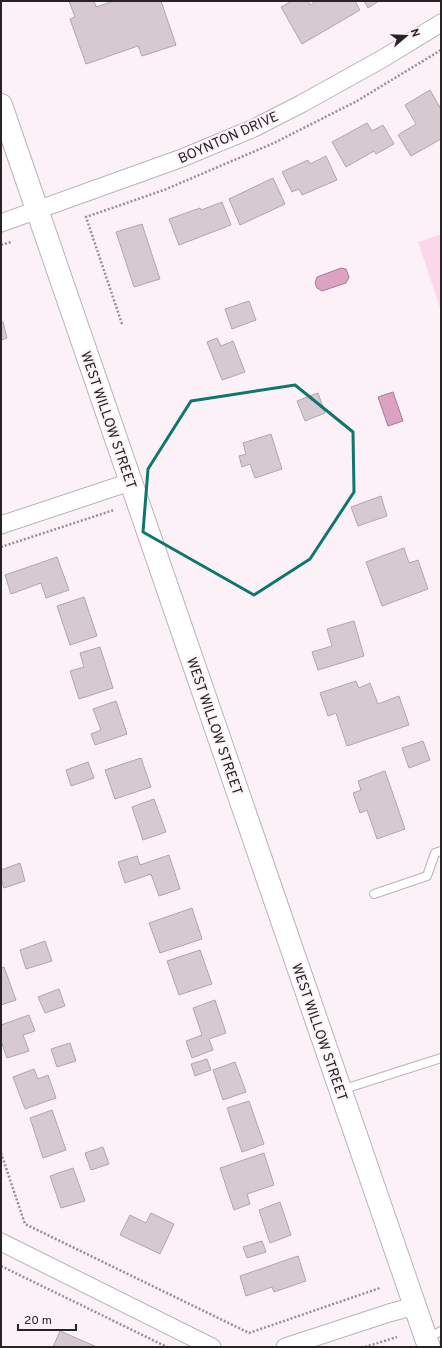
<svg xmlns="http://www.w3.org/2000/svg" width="442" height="1348" viewBox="0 0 442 1348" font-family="Overpass,sans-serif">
  <rect width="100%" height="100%" fill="#fdf1f8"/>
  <path fill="#fcd6ea" d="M441,234V310L418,242Z"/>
  <path fill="#dda2c3" stroke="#a77c94" d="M341,268L346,269L349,277L346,283L322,291L317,288L315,283L317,277Z
    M393,392L403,421L388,426L378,397Z"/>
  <path fill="#d6cad0" stroke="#b1a6ab" d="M69,1H94L96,7L114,1H161L176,45L142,56L138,46L86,64L70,19L75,17Z
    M292,1H308L310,5L316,1H355L360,10L302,44L281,7Z
    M364,1H379L368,8Z
    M430,90L441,109V139L411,156L398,135L416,124L405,105Z
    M367,123L372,131L383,125L394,144L376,154L374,151L346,167L332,142Z
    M326,156L337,180L302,195L299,189L292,192L282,172L308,160L310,164Z
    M273,178L285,204L240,225L229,199Z
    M222,202L231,225L179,245L169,219L200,208L201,210Z
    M142,224L160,279L134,287L116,232Z
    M249,301L256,320L232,329L225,309Z
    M3,322L7,338L1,340V323Z
    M217,338L221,346L233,341L245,372L222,380L207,342Z
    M318,393L325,413L305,421L297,401Z
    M271,434L282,469L255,478L250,464L242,467L239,456L246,454L243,443Z
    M381,496L387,516L358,526L351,507Z
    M404,548L409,563L418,560L428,589L382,606L366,562Z
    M57,557L69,590L46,598L41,583L11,594L5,575Z
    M84,597L97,636L70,645L57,606Z
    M354,621L364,656L318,670L312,652L332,646L327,629Z
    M100,647L113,688L79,699L70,671L84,667L80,653Z
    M356,681L359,688L370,683L378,704L399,696L409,725L347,746L336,713L328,716L320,693Z
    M116,701L127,734L95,745L91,734L101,730L93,709Z
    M423,741L430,760L409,768L402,748Z
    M141,758L151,787L115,799L105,770Z
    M88,762L94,778L71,786L66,770Z
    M385,771L405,829L377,839L367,810L360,813L353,793L361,790L358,781Z
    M154,799L166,832L143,840L132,807Z
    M169,855L180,889L159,896L151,874L125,883L118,862L137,856L140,865Z
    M20,863L25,881L4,888L1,879V870Z
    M192,908L202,939L160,953L149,923Z
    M45,941L52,961L26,969L20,950Z
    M200,950L212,984L179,995L167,961Z
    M4,967L16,1000L1,1005V968Z
    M59,989L65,1006L45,1013L38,997Z
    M215,1000L226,1033L209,1039L213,1050L192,1058L186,1041L202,1035L193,1008Z
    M29,1015L35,1031L23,1035L29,1051L7,1058L1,1041V1025Z
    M70,1043L76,1061L57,1067L51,1049Z
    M207,1059L211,1070L195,1076L191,1064Z
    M235,1062L246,1092L223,1100L213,1070Z
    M34,1069L38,1079L48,1075L56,1098L25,1109L13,1077Z
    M249,1101L264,1144L242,1152L227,1108Z
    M52,1110L66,1150L43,1158L30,1118Z
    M103,1147L109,1164L91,1170L85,1153Z
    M264,1153L274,1185L247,1194L250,1204L234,1210L220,1168Z
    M73,1168L85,1201L61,1208L50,1176Z
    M280,1202L291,1235L270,1243L259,1210Z
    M151,1213L174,1224L160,1254L120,1235L130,1215L146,1223Z
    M262,1241L266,1252L247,1258L243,1247Z
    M298,1256L306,1281L274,1292L272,1287L246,1296L240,1276Z
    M60,1331L97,1347H53Z"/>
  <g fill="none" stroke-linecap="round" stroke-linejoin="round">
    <defs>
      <path id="lane" d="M374,894L427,876L435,853L441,851
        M341,1090L441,1058
        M428,1338L441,1331"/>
      <path id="street" d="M1,223L182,158L254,128L301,104L382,59L441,23
        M1,525L130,482
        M1,1242L212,1347
        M285,1347L389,1313L415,1306"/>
      <path id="secondary" d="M1,105L429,1347"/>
    </defs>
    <use href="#lane" stroke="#bcb1b7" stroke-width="10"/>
    <use href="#street" stroke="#bcb1b7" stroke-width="19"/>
    <use href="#secondary" stroke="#bcb1b7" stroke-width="24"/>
    <path stroke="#978f94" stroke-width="2.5" stroke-dasharray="2 2" stroke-linecap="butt" d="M1,245L11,242
      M122,324L86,217L164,190L274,143L357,101L441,50
      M1,547L114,510
      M1,1153L25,1224L249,1333L380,1288
      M1,1266L167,1347
      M365,1347L397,1337"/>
    <use href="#lane" stroke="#fff" stroke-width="8"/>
    <use href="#street" stroke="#fff" stroke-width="17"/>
    <use href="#secondary" stroke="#fff" stroke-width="22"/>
  </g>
  <path fill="none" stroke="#0f766e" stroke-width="3" stroke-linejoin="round" d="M295,385L353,432L354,492L310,559L254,595L143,532L148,469L191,401Z"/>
  <g text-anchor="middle" stroke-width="4" stroke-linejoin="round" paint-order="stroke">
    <g font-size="14" fill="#282426" stroke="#fdf1f8">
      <text transform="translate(228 137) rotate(-24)" y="5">BOYNTON DRIVE</text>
      <text transform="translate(109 420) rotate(71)" y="5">WEST WILLOW STREET</text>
      <text transform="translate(215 726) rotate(71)" y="5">WEST WILLOW STREET</text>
      <text transform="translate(320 1032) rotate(71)" y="5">WEST WILLOW STREET</text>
    </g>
  </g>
  <rect width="442" height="1348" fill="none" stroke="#282426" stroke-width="4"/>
  <g transform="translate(406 36) rotate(71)" stroke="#fdf1f8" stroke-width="3" paint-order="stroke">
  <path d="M0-3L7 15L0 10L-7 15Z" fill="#282426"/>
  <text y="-6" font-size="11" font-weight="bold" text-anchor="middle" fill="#282426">N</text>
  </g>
  <path d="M18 1324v6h58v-6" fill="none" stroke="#282426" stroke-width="2"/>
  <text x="24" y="1324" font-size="12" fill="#282426" stroke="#fdf1f8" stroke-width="3" paint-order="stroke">20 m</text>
</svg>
